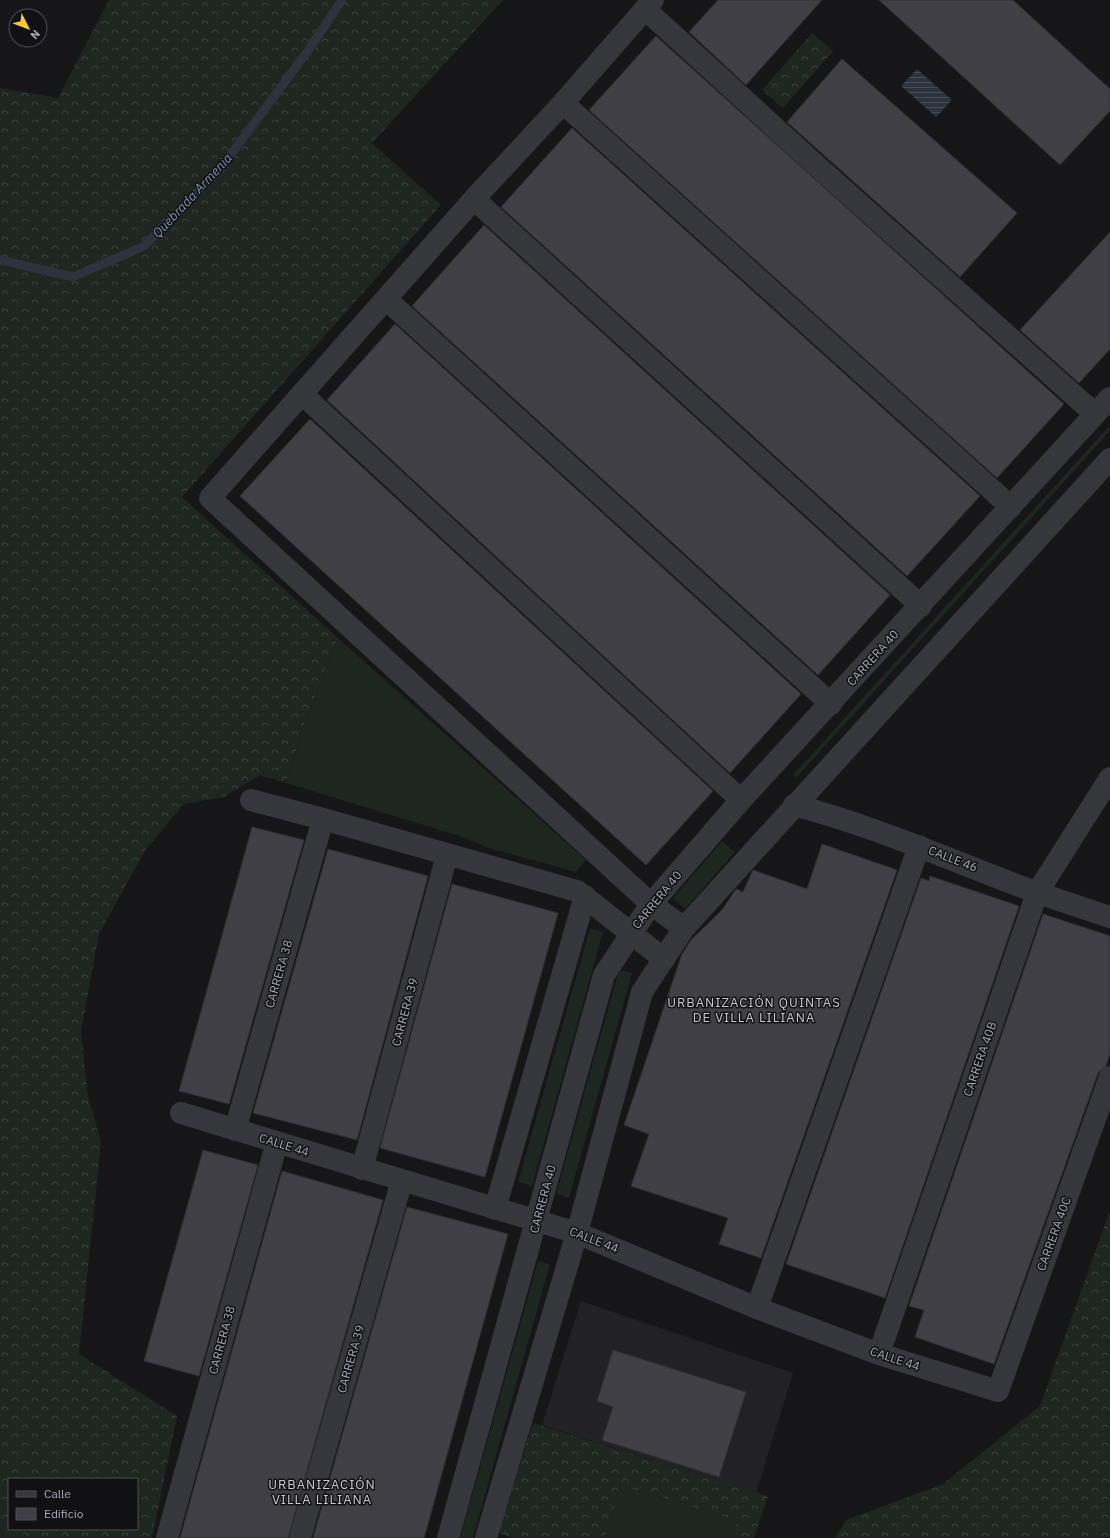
<svg xmlns="http://www.w3.org/2000/svg" width="1110" height="1538" viewBox="0 0 1110 1538" font-family="'IBM Plex Sans',sans-serif">
  <defs>
    <pattern id="forest-crowns" width="20" height="18" patternUnits="userSpaceOnUse"><rect width="20" height="18" fill="#1d261f"/><path d="M2 6a3 3 0 1 1 6 0M12 15a3 3 0 1 1 6 0" fill="none" stroke="#3b433d"/></pattern>
    <pattern id="water-rules" width="6" height="5" patternUnits="userSpaceOnUse"><rect width="6" height="5" fill="#2b333c"/><path d="M0 2.5h6" fill="none" stroke="#474e56"/></pattern>
  </defs>
  <rect width="100%" height="100%" fill="#161518"/>
  <path fill="#222125" d="M581,1301L793,1373L756,1493L542,1425Z"/>
  <path fill="url(#forest-crowns)" fill-rule="evenodd" d="M109,0H503L372,143L441,205L182,497L338,638L304,725L286,783L260,775L224,797L184,804L146,849L99,934L81,1031L88,1096L101,1142L79,1354L177,1416L152,1538H34L0,1528V88L58,98ZM9,1479H137V1529H9Z
    M812,33L833,51L783,108L762,90Z
    M1110,1210V1538H835L846,1520L943,1484L1040,1406Z
    M533,1423L768,1496L754,1538H513L498,1533Z"/>
  <path fill="#1d261f" d="M1110,425V431L796,778L793,775Z
    M338,638L586,860L576,872L485,847L466,838L286,783L304,725Z
    M722,841L735,852L685,909L673,898Z
    M590,928L603,932L532,1186L518,1182Z
    M619,970L632,973L569,1198L556,1194Z
    M538,1261L550,1264L473,1538H460Z
    M621,1485L737,1521L732,1538H605Z
    M0,1528L34,1538H0Z"/>
  <path fill="url(#water-rules)" d="M917,69L952,100L936,117L901,86Z"/>
  <g fill="none" stroke-linecap="round" stroke-linejoin="round">
    <path stroke="#2b333c" stroke-width="9" d="M0,260L73,277L144,246L220,169L307,52L342,0"/>
  </g>
  <path fill="#403f45" stroke="#302f34" d="M718,0H822L746,85L689,32Z
    M879,0H1013L1110,89V111L1060,165Z
    M656,36L1064,404L997,478L589,110Z
    M842,59L1017,213L960,277L787,122Z
    M572,128L980,496L907,576L501,207Z
    M484,225L890,595L818,675L412,306Z
    M1110,232V349L1079,383L1020,330Z
    M395,324L801,694L730,773L327,400Z
    M310,419L713,791L646,865L240,496Z
    M252,827L304,840L229,1104L179,1091Z
    M822,844L897,870L761,1258L719,1244L728,1218L631,1186L649,1134L624,1125L682,954L691,940L722,910L736,889L743,892L753,870L807,889Z
    M328,849L428,876L357,1140L253,1113Z
    M930,876L1019,906L885,1298L786,1264L921,878L929,881Z
    M452,884L558,913L485,1177L380,1148Z
    M1043,914L1110,936V1053L1106,1066L1098,1073L994,1364L915,1337L924,1310L909,1306Z
    M203,1150L258,1165L199,1376L144,1361Z
    M282,1171L383,1200L288,1538H180Z
    M407,1207L508,1234L428,1524L424,1538H313Z
    M613,1350L746,1392L719,1477L602,1440L613,1407L597,1401Z"/>
  <g fill="none" stroke-linecap="round" stroke-linejoin="round">
    <path stroke="#36373d" stroke-width="22" d="M653,0L563,103L474,199L210,498L651,904L684,928
      M645,9L817,166L1095,414
      M563,103L1011,507
      M474,199L921,606
      M386,299L831,704
      M302,394L741,800
      M251,800L323,819L577,891L664,959
      M794,805C878,827 956,863 1038,893C1062,901 1086,909 1110,917
      M181,1113L577,1233L757,1308L879,1354L998,1391L1110,1077
      M235,1130L323,819
      M362,1169L447,855
      M495,1209L585,896
      M757,1308L919,846
      M879,1354L1037,893L1110,778
      M167,1538L277,1142
      M300,1538L402,1180"/>
    <path stroke="#36373d" stroke-width="22" d="M448,1538L604,975L651,904L741,800L1110,398
      M486,1538L577,1233L642,992L684,928L1110,459"/>
  </g>
  <g text-anchor="middle" stroke-width="3" stroke-linejoin="round" paint-order="stroke">
    <g font-size="12" fill="#a7aab8" stroke="#111013">
      <text transform="translate(873 658) rotate(-48)" y="4">CARRERA 40</text>
      <text transform="translate(953 859) rotate(21)" y="4">CALLE 46</text>
      <text transform="translate(657 900) rotate(-51)" y="4">CARRERA 40</text>
      <text transform="translate(279 974) rotate(-74)" y="4">CARRERA 38</text>
      <text transform="translate(405 1012) rotate(-75)" y="4">CARRERA 39</text>
      <text transform="translate(980 1059) rotate(-71)" y="4">CARRERA 40B</text>
      <text transform="translate(284 1145) rotate(17)" y="4">CALLE 44</text>
      <text transform="translate(543 1199) rotate(-75)" y="4">CARRERA 40</text>
      <text transform="translate(1054 1234) rotate(-70)" y="4">CARRERA 40C</text>
      <text transform="translate(594 1240) rotate(21)" y="4">CALLE 44</text>
      <text transform="translate(222 1340) rotate(-75)" y="4">CARRERA 38</text>
      <text transform="translate(351 1359) rotate(-74)" y="4">CARRERA 39</text>
      <text transform="translate(895 1359) rotate(18)" y="4">CALLE 44</text>
    </g>
    <g font-size="13" font-style="italic" fill="#7b95b5" stroke="#111013">
      <text transform="translate(192 195) rotate(-47)" y="5">Quebrada Armenia</text>
    </g>
    <g font-size="13" letter-spacing="1" fill="#c8cad4" stroke="#111013">
      <text x="754" y="1007">URBANIZACIÓN QUINTAS<tspan x="754" dy="15">DE VILLA LILIANA</tspan></text>
      <text x="322" y="1489">URBANIZACIÓN<tspan x="322" dy="15">VILLA LILIANA</tspan></text>
    </g>
  </g>
  <rect x="8" y="1478" width="130" height="52" fill="#111013" stroke="#4d4e55"/>
  <rect x="16" y="1491" width="20" height="6" fill="#36373d" stroke="#4d4e55"/>
  <text x="44" y="1498" font-size="12" fill="#a7aab8">Calle</text>
  <rect x="16" y="1508" width="20" height="12" fill="#403f45" stroke="#4d4e55"/>
  <text x="44" y="1518" font-size="12" fill="#a7aab8">Edificio</text>
  <g transform="translate(28 28) rotate(132)"><circle r="19" fill="#111013" stroke="#4d4e55"/>
  <path d="M0-3L7 15L0 10L-7 15Z" fill="#fcca28"/>
  <text y="-6" font-size="11" font-weight="bold" text-anchor="middle" fill="#a7aab8">N</text>
  </g>
</svg>
